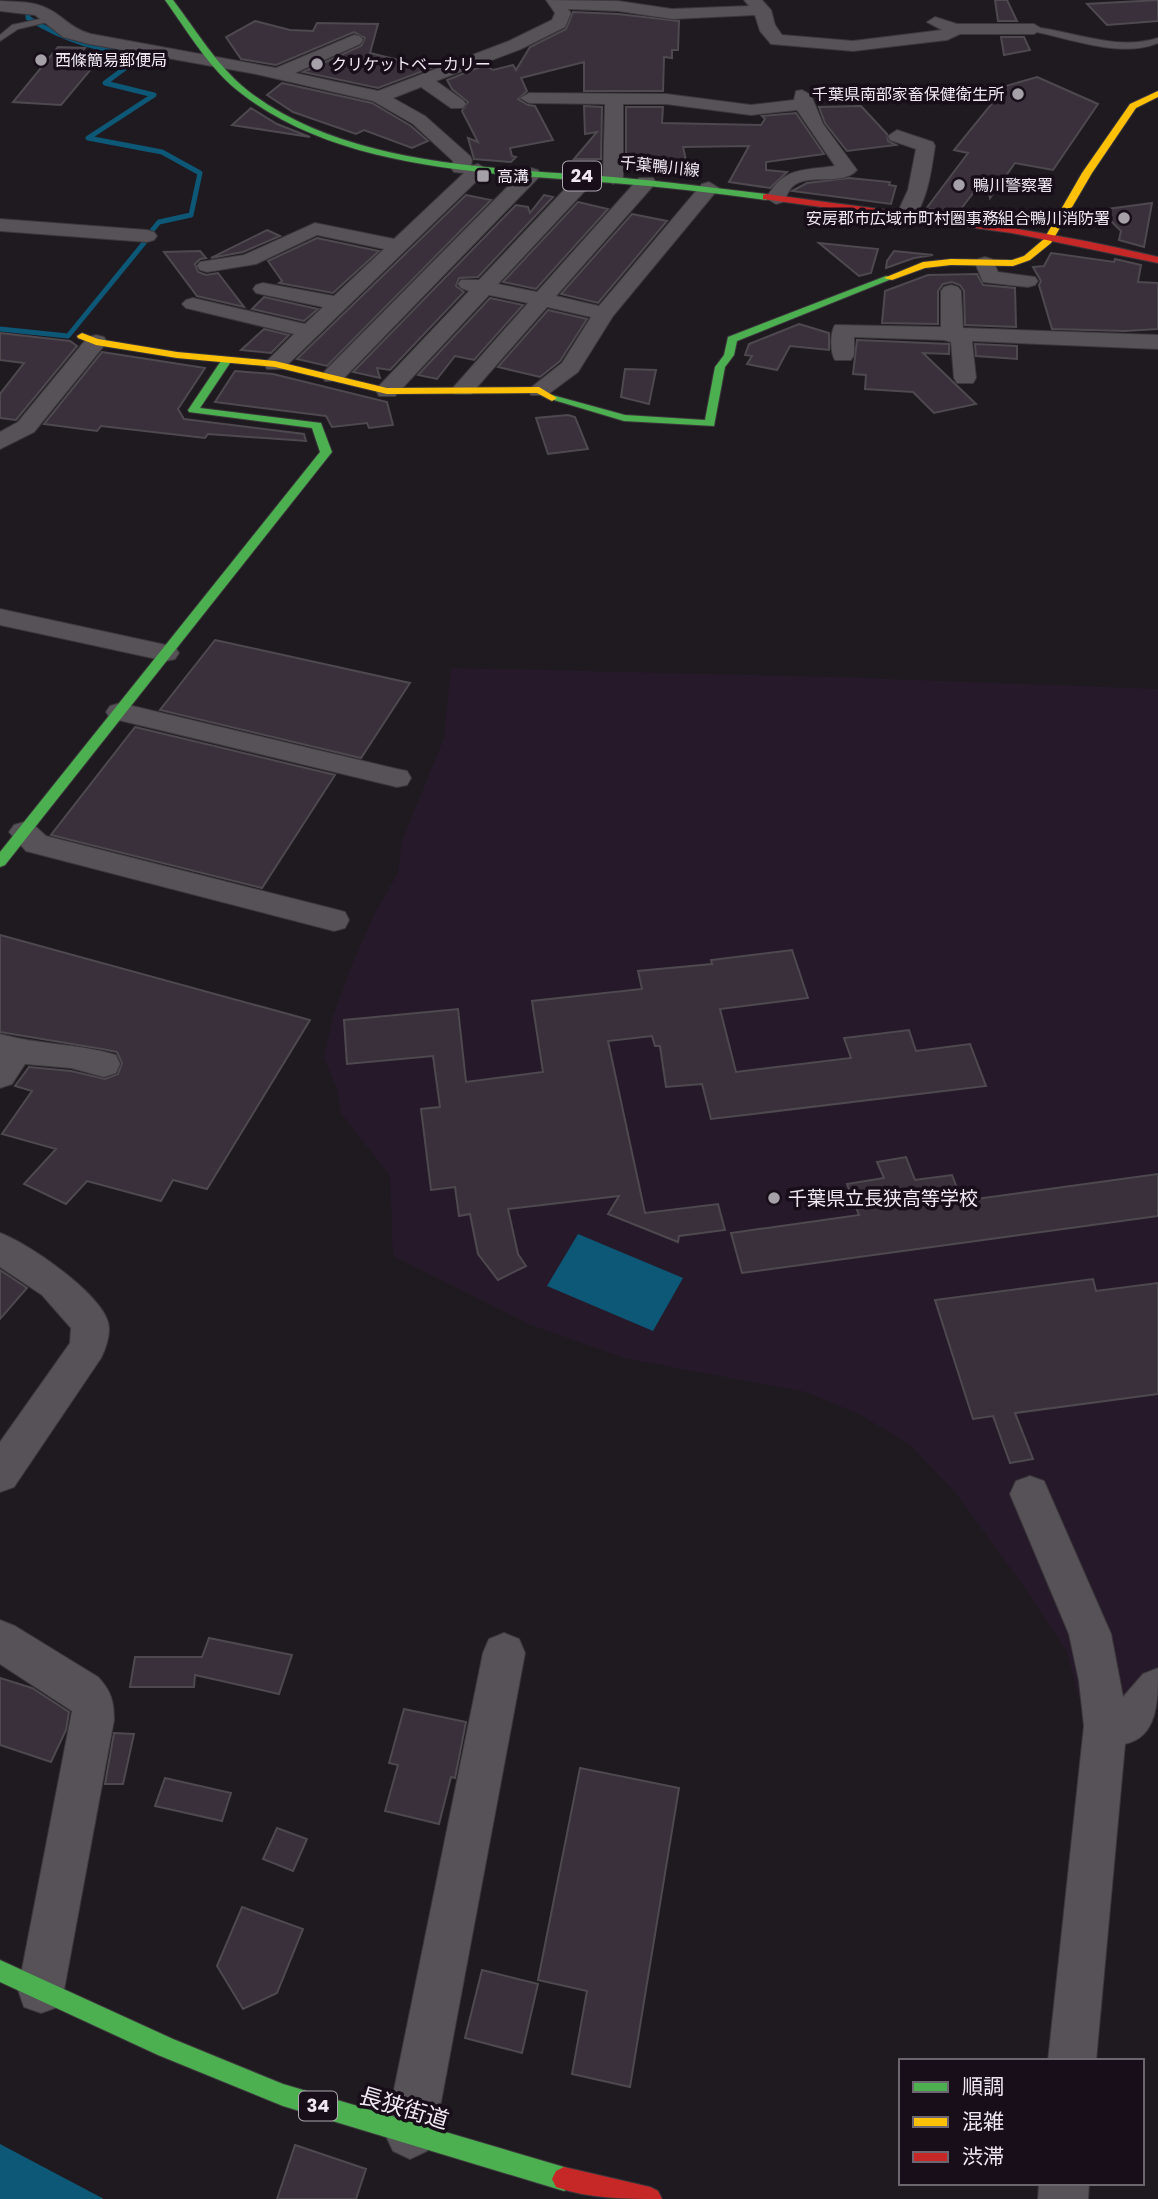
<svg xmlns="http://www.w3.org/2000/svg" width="1158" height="2199" viewBox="0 0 1158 2199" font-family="Poppins,'Noto Sans JP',sans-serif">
  <rect width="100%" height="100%" fill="#1f1a20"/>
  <path fill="#261a2a" d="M451,668L833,677L1158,689V1666L1128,1702L1079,1699L1067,1652L1023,1585L954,1491L910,1445L861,1415L806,1392L624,1358L531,1325L393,1256L390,1176L341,1113L337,1089L324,1057L333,1016L351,967L374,915L398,873L402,841L444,738Z"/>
  <path fill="#0d5777" d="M578,1234L683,1278L653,1331L547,1286Z
    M0,2144L104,2199H0Z"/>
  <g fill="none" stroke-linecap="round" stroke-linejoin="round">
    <path stroke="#0d5777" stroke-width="5" d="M28,13V18C65,41 101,51 144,54L105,83L154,95L88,138L162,152L200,173L191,215L159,222L150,233
      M0,329L68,336L144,243"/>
  </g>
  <path fill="#39303c" stroke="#4e494f" stroke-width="2" d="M995,0H1007L1017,21H998Z
    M1158,0V21L1107,25L1087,4Z
    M573,12L618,14L679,21L678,50H672V58L664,57L663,91H584V62L521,78L527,91L518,99L528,105L535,106L553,140L510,148L512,156L516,157L511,162L474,159L468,138L478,142L462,111L468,102L452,89L447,80L485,65L493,70L513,65L516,70L530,47L566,29Z
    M255,21L290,30L313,31L317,23L378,24L370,53L431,68L378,88L303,72L361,46L365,38L354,32L276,65L241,59L226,37Z
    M1001,37H1024L1030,50L1004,55Z
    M58,47L85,48L77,58L97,62L61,105L13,102Z
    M1037,77L1098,104L1053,170L1015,163L990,198L986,176L961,209L955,208L952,212L926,209L968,153L954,150L1006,86Z
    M282,83L372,103L411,126L428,141L412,148L364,130L356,134L293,112L267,95Z
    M584,106L602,107L601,159H574L597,132L585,134Z
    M861,106L887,134L888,141L896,145L847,151L825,123L819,107Z
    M626,107H663L662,123L761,125L765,119L762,116L796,113L824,154L766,162V170L787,172L770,188L729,182L749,146L683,147L686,160L630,161L626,158Z
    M251,108L277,124L310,137L232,125Z
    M849,178L890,182L889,185L896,186L891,204L792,191L807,183Z
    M466,195L491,200L327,366L297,359Z
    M544,195L553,197L478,277L459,278L456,286L464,292L390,370L377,368L380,378L353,372L516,205L528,207L530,213Z
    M578,202L608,209L536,289L503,282Z
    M1152,203L1144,247L1119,240L1121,231L1100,210Z
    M632,214L667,221L598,303L561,294Z
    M267,230L280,236L243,252L211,258Z
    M317,238L379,251L333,293L279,283L282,281L268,261Z
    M819,243L878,249L871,273L859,276Z
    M200,251L206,258L200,259L195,264L198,272L206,275L218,273L244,307L197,296L164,252Z
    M894,251L933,255L914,258L886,268L887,261Z
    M1051,253L1114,262L1115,259L1141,265L1138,282L1158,283V329L1125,331L1052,329L1039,285L1041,281L1033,267L1044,266Z
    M977,274L983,285L1015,288L1016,327L965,325L964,291L960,285L952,282L943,284L938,291V324L882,323L885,291L928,275Z
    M264,297L318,309L304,321L252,309Z
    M490,298L523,305L474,360L455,356L437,379L418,375Z
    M548,310L587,319L560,361L540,377L498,367Z
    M799,324L829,333V350L790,346L777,370L747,364L752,356L745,355L749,344Z
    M264,329L289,335L271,353L241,350Z
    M0,333L70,341L77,346L16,420L0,418V394L24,363L0,360Z
    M857,340L949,344V354L923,353L976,404L934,413L913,392L865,389L866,375L853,374Z
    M975,344L1017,346V359L976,356Z
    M102,352L205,368L178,409L184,419L304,434L306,441L208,434L205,438L101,426L97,431L44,424Z
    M625,369L656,370L649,404L621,397Z
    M235,371L273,374L387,402L393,425L369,428L367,423L332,427L326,416L215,402Z
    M568,415L575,417L588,449L548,454L536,418Z
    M215,640L410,683L361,758L160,710Z
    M135,727L335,775L262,888L51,835Z
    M0,935L310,1020L207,1189L173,1180L161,1201L87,1181L66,1204L24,1184L56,1149L2,1134L32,1091L15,1086L29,1067L71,1071L105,1079L118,1074L122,1063L117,1052L102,1049L0,1032Z
    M792,950L808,998L720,1009L736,1072L851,1058L844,1038L909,1030L916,1051L970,1044L986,1086L711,1119L702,1084L666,1087L660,1046H655L652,1036L608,1041L645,1213L718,1204L725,1230L679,1236L678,1242L608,1214L619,1196L508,1209L518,1254L526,1266L498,1280L478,1254L470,1214L459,1216L455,1187L431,1190L421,1109L440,1107L433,1056L347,1064L344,1020L458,1009L466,1082L543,1072L532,1001L642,989L638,971L712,964L711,960Z
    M906,1157L915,1180L952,1175L962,1201L1158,1174V1216L742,1273L731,1233L859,1215L847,1184L884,1178L877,1162Z
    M0,1270L27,1288L0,1319Z
    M1093,1279L1096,1291L1158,1283V1394L1015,1413L1033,1459L1010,1463L993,1416L973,1419L935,1300Z
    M209,1638L292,1655L279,1694L195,1675L194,1687H130L135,1657H202Z
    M0,1678L32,1688L69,1712L66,1730L51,1762L0,1745Z
    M404,1709L466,1722L455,1778L451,1777L439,1824L385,1811L398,1765L389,1763Z
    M114,1733L134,1734L123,1784H105Z
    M580,1768L679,1788L630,2087L572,2074L587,1991L538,1980Z
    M165,1778L231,1793L222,1821L155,1806Z
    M277,1828L307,1839L293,1871L263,1859Z
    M242,1907L303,1929L277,1993L243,2009L217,1966Z
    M482,1970L538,1984L522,2053L465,2038Z
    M295,2145L366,2169L356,2199H277Z"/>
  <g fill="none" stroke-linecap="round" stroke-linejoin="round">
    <defs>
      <path id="lane" d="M49,17L52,21L18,29L0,41V35L12,25Z
        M1034,27C1076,32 1116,51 1158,38V43C1120,59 1070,38 1031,31Z"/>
      <path id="street" d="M546,0L618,1L672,9L749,6L744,0H762L771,10L775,25L782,35L853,41L942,30L927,22L935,17L957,24H1034L1042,29L1034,34H960L947,40L853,51L771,44L760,31L755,15L672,19L618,11L568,9L571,13L565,27L521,49L436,81L463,100L466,104L463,108H451L421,87L393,98L425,116L470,156L472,160L471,166L478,164L488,170L283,369H267L264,364L294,334L186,308L182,304L186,300L193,298L305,324L323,307L256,293L253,289L256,285L263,283L334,296L384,249L317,235L256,264L207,272L200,270L197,266L200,262L244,255L315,223L394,239L464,173L454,172L451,168L453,161L413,124L373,101L256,74L89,44L63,37L35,15L0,11V1C14,2 31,1 44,7C62,14 69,28 91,34L276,68L354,35L360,36L363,40L360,44L295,73L378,91L509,41L552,20L555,13Z
        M802,90L811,95L823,124L857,170C842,187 807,172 792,187C788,191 786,198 783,202L776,204L766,198C785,166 802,171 835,166L797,110L751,115L666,104H623V178L613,184L603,178L605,104L529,103L520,98L529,93L666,94L751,105L794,100L796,91Z
        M897,130L933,142L935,146C931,172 928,198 913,220H899L896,216L908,190L916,149L890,140L888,136Z
        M531,168L538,170L541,174L538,178L341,381H325L322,376L325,371L524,170Z
        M588,170L595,172L598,176L595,180L498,284L537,292L639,178H653L656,182L653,186L556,296L599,306L702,184L709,182L719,188L613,316L578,372L547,395H531L528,390L562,363L591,317L547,307L471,394H455L452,389L528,303L489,295L395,396H379L376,391L379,386L469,291L461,288L458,284L461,280H479L581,172Z
        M0,219L147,230L154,232L157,236L154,240L147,242L0,231Z
        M985,257L992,259L998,272L1035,277L1038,281L1035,285L1028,287L983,282L975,263L978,259Z
        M951,285L958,287L961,291L963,328L1158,335V349L972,341L976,378L973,383H957L954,378L951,342L944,340L854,337V355L851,360H835C830,352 830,333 835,325L941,327V291L944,287Z
        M96,335L104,337L107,342L34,432L0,449V432L18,422L88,337Z
        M0,609L166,645L175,647L179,653L175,659L166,661L0,625Z
        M120,703L397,769L407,771L411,778L407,785L397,787L110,718L106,712L110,706Z
        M24,822L34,825L46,836L334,909L345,912L349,920L345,928L334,931L26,851L9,832L14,825Z
        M0,1034C38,1045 77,1043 116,1055L120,1064L116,1073L104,1077L71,1068L25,1064L12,1084L0,1088Z
        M0,1233C28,1243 99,1292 108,1322C111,1333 106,1348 101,1358L14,1487L0,1492V1442L70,1343L71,1328L42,1295L0,1267Z
        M1030,1476L1044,1481L1111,1634L1123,1697L1143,1674L1158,1668C1158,1701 1158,1737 1125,1744L1096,2061H1048L1084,1726L1079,1681L1069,1634L1010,1494L1016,1481Z
        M0,1620L15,1626L98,1677C111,1691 114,1701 114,1720L64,1990L58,2007L41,2013L24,2007L18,1990L72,1711L0,1664Z
        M504,1633L519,1639L525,1653L435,2134L427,2151L410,2159L393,2151L385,2134L483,1653L489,1639Z
        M1039,2183H1089L1088,2199H1038Z"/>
      <path id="fast" d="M165,0H173C196,30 217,66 247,90C344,166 495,168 613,177C664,181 715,188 766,194L771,197L766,200C715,193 664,187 613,183C493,173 342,171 242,94C210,70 188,32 165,0Z
        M886,276L894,278L737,341L734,355L725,367L714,426L624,421L547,398L552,395L625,415L705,420L715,367L724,355L728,337Z
        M223,358L232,360L200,408L321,423L332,452L5,865L0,867V852L320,452L312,428L189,412L188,410Z
        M0,1960L173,2039L283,2084L564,2167L572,2171L576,2179L572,2187L564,2191L283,2106L158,2055L0,1982Z"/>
      <path id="slow" d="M1158,91V97L1136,108L1092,173L1051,243L1030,260L1013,266L951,265L925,268L892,280L884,278L923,262L951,259L1012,260L1024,256L1044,239L1082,173L1130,104Z
        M82,333L98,339L177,352L275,361L387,388L539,387L557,398L552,401L537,393L387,394L275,367L177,358L96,345L78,338L77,336Z"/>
      <path id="jam" d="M766,194C897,212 1029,226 1158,257V263L1012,233L763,199V195Z
        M564,2167L650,2187L658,2191L662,2199C626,2199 590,2199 556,2187L552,2179L556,2171Z"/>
    </defs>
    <use href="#lane" stroke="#3b373b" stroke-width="2"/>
    <use href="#street" stroke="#3b373b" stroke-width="2"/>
    <use href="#fast" stroke="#3b373b" stroke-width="2"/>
    <use href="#slow" stroke="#3b373b" stroke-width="2"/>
    <use href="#jam" stroke="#3b373b" stroke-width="2"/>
    <use href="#lane" fill="#565257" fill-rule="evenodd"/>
    <use href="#street" fill="#565257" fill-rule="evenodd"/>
    <use href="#fast" fill="#4caf50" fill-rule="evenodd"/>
    <use href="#slow" fill="#ffc107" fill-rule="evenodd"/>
    <use href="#jam" fill="#c62828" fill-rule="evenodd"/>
  </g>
  <g fill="#a6a0a8" stroke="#170e1a" stroke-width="2.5">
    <circle cx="41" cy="60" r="7"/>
    <circle cx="317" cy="64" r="7"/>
    <circle cx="1018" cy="94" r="7"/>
    <rect x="476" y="169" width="14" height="14" rx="3.5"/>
    <circle cx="959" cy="185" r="7"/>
    <circle cx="1124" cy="218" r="7"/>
    <circle cx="774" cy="1198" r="7"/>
  </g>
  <g text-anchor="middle" stroke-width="7" stroke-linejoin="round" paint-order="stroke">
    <g font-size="16" fill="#efe8f1" stroke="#170e1a" text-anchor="start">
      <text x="55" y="66">西條簡易郵便局</text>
      <text x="331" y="70">クリケットベーカリー</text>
      <text x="1004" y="100" text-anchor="end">千葉県南部家畜保健衛生所</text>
      <text x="497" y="182">高溝</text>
      <text x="973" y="191">鴨川警察署</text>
      <text x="1110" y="224" text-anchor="end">安房郡市広域市町村圏事務組合鴨川消防署</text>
    </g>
    <g font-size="16" fill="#efe8f1" stroke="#170e1a">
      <text transform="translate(660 166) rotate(6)" y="6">千葉鴨川線</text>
    </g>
    <g fill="#170e1a" stroke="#aea7b0" stroke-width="2">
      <rect x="563" y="161.5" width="38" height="29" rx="5"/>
      <rect x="299" y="2091.5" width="38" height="29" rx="5"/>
    </g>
    <g font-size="18" font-weight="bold" fill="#efe8f1">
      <text x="582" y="182">24</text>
      <text x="318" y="2112">34</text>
    </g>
    <g font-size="19" fill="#efe8f1" stroke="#170e1a" text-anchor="start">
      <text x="788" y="1205">千葉県立長狭高等学校</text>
    </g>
    <g font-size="23" fill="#efe8f1" stroke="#170e1a">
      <text transform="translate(404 2108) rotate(17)" y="8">長狭街道</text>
    </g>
  </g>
  <rect x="899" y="2059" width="245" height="126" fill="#170e1a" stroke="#6d6570" stroke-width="2"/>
  <rect x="913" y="2082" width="35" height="10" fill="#4caf50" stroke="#6d6570" stroke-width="2"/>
  <text x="962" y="2094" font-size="21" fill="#efe8f1">順調</text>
  <rect x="913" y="2117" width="35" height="10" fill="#ffc107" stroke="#6d6570" stroke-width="2"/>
  <text x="962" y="2129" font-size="21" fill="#efe8f1">混雑</text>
  <rect x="913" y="2152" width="35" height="10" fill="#c62828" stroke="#6d6570" stroke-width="2"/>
  <text x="962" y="2164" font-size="21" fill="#efe8f1">渋滞</text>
</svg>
